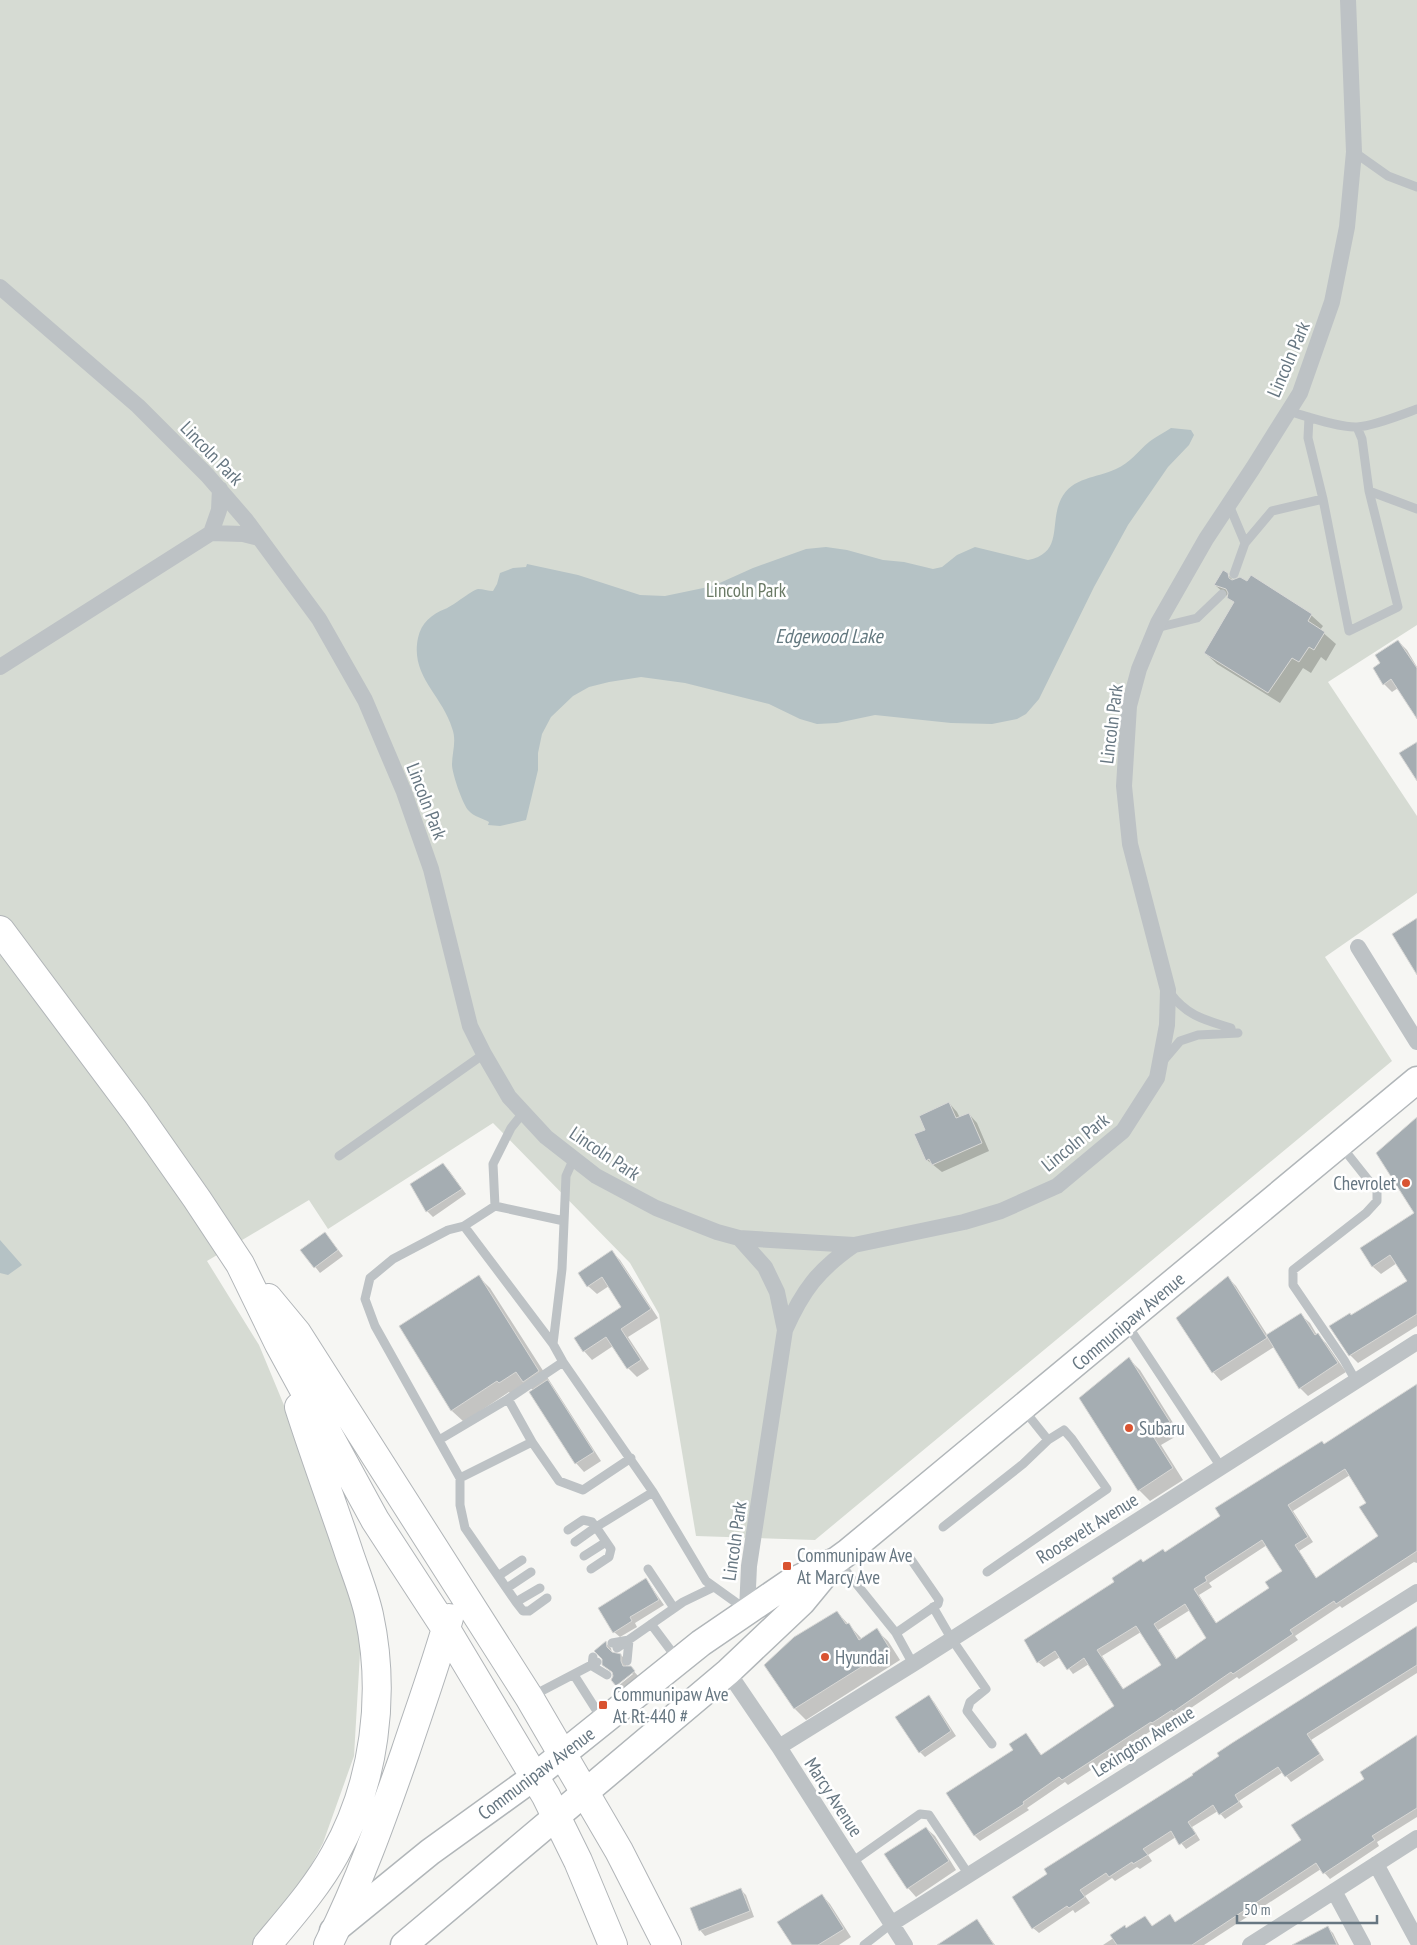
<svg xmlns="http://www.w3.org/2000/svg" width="1417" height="1945" viewBox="0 0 1417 1945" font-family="'PT Sans Narrow',sans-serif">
  <rect width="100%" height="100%" fill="#f6f6f3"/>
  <path fill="#d6dbd3" d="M0,0H1417V625L1328,682L1417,816V893L1325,957L1392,1061L815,1540L696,1536L659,1314L630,1263L493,1123L328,1229L309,1200L207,1261L259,1345L313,1475L361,1636L354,1756L323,1843L279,1925L263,1945H0Z"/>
  <path fill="#b5c2c5" d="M1171,428L1191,430L1194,435L1189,445L1168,467L1128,525L1094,587L1039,699L1026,714L1017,719L992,724L951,723L875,715L837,723L817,724L800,719L769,704L685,683L641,677L609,682L589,687L573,696L551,717L542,734L538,753V770L526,820L500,826L488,825L489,822C484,819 473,816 469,811C463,806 452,773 452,765C452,752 457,741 452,728C442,695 410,676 418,638C421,623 432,614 445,609C455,605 470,591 478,589C483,589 488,591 493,591L497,584L500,573L513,568L526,567L527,564L578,575L640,595L665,596L713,586L753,568L806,549L826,547L847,550L883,560L904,562L933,569L942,567L957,555L975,547L1028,560C1064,553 1049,523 1061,499C1072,477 1097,478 1116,469C1130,463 1138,451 1149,442C1155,437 1164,433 1171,428Z
    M0,1240L22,1265L8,1275L0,1273Z"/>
  <path fill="#0003" fill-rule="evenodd" d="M1227,574L1234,581L1311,615L1323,626L1320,630L1336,644L1326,661L1321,657L1311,673L1303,668L1280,703L1217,664L1205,653L1235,603L1215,585Z
    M1398,641L1407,650L1417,667V718L1398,688L1392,692L1384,684L1382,663Z
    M949,1103L957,1112L960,1118L969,1114L977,1123L989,1151L942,1172L927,1160L926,1130Z
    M1417,1118V1326L1358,1363L1350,1355L1351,1317L1409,1281L1397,1263L1381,1274L1372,1266L1416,1213Z
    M448,1169L466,1194L433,1217L427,1211L412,1185Z
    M325,1233L343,1256L320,1273L302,1250Z
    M612,1252L620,1260L658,1318L628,1337L649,1369L637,1377L628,1368L613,1346L592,1360L584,1351L623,1307L609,1286L597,1294L588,1286Z
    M479,1277L490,1288L601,1461L584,1472L576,1463L531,1393L534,1391L526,1384L511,1394L509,1392L464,1422L452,1411L401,1327Z
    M1228,1278L1236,1286L1268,1336L1301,1315L1310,1323L1317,1335L1326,1343L1346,1372L1308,1396L1300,1388L1274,1347L1221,1381L1213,1372Z
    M1129,1359L1140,1370L1180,1434L1161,1445L1183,1480L1150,1501L1139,1490Z
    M1417,1385V1563L1414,1562L1342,1608L1340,1606L1295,1636L1298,1640L1239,1679L1237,1677L1179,1716L1178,1715L1158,1728L1157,1727L1068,1785L1065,1782L1027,1808L1029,1810L980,1841L975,1836L948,1794L1015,1750L1026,1734L1042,1756L1116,1706L1089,1664L1073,1674L1060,1657L1044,1667L1038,1662L1144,1563L1166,1553L1222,1517L1324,1445ZM1350,1475L1368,1503L1380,1537L1317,1579L1299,1551L1313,1542L1293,1511ZM1267,1545L1284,1571L1271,1588L1217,1624L1199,1595L1212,1587L1209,1583ZM1190,1610L1208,1638L1177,1659L1158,1630ZM1141,1632L1162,1665L1124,1690L1102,1656Z
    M646,1579L664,1605L635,1623L637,1627L620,1637L614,1632Z
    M837,1612L862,1639L876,1630L888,1641L900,1660L806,1720L795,1709L766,1665Z
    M1417,1626V1673L1311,1740L1324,1760L1291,1782L1283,1772L1239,1801L1243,1807L1225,1819L1218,1811L1192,1827L1200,1840L1186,1849L1176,1837L1148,1855L1152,1861L1140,1869L1137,1867L1115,1881L1112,1878L1085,1896L1090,1903L1075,1913L1073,1910L1039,1933L1033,1928L1013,1897L1195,1776L1220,1757L1233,1744Z
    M606,1643L611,1648L612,1653L620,1654L626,1660V1668L630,1667L639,1677L622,1690L618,1686L633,1674L631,1672L614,1673L609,1670Z
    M928,1696L934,1702L956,1736L925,1757L920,1752Z
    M1417,1736V1817L1377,1842L1379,1846L1330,1879L1321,1869L1204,1945H1103L1145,1917L1153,1927L1170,1916L1176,1923L1303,1840L1366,1779Z
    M926,1828L935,1836L956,1870L916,1897L908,1888L886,1854Z
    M741,1890L746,1895L754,1917L705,1936L700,1930Z
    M822,1895L830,1904L851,1937L839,1945H793Z
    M977,1920L995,1945H954Z
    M1328,1928L1333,1933L1339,1945H1297Z"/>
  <path fill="#a5adb2" stroke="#d8d8d6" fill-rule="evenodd" d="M1223,570L1228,573L1229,578L1232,580L1240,577L1247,581L1251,575L1312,614L1308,621L1325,632L1314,650L1309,647L1299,662L1292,658L1268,693L1204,653L1234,602L1227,598L1228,593L1226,589L1214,585Z
    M1398,640L1417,668V719L1391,679L1383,685L1373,668L1380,663L1375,655Z
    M1417,742V781L1399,753Z
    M1417,918V975L1392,934Z
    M949,1102L956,1118L969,1113L982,1143L932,1165L929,1159L926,1161L914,1134L925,1130L919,1116Z
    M1417,1117V1314L1349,1356L1329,1326L1350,1313L1351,1315L1407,1281L1390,1255L1372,1267L1360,1248L1414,1213L1376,1153Z
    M443,1163L462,1189L426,1212L410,1184Z
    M325,1232L338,1250L314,1268L300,1250Z
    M612,1250L651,1309L621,1329L641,1360L627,1369L606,1337L583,1352L574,1338L621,1307L602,1277L587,1287L578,1273Z
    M479,1275L539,1371L523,1382L516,1372L499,1383L497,1381L451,1411L399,1326Z
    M1228,1276L1267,1338L1212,1373L1176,1318Z
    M1301,1313L1315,1335L1318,1333L1338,1363L1299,1389L1266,1335Z
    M1129,1357L1170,1422L1151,1433L1173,1468L1138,1491L1079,1398Z
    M547,1380H548L594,1452L575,1464L529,1392Z
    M1417,1384V1551L1336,1604L1334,1601L1290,1630L1293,1634L1233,1674L1231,1672L1173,1712L1172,1710L1152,1723L1151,1722L1062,1780L1059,1777L1023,1802L1024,1804L974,1836L946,1793L1013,1750L1009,1744L1026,1733L1041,1755L1114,1706L1084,1658L1067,1670L1055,1651L1037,1663L1024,1640L1114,1582L1112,1578L1141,1559L1143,1562L1163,1549L1165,1552L1220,1516L1215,1508L1322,1441L1324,1444ZM1345,1469L1366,1503L1359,1507L1378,1536L1316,1578L1295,1545L1308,1537L1288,1505ZM1262,1540L1282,1571L1265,1582L1269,1588L1216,1623L1194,1589L1207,1581L1205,1577ZM1185,1604L1206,1638L1176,1659L1154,1624ZM1136,1626L1161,1665L1123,1689L1097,1650Z
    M646,1578L659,1600L630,1617L632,1621L613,1633L598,1608Z
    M837,1611L846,1624L849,1623L859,1640L877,1628L890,1649L794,1709L764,1665L794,1637Z
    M1417,1626V1665L1307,1734L1320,1754L1285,1777L1278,1767L1235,1795L1239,1802L1219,1815L1213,1805L1188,1822L1196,1834L1179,1845L1171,1831L1143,1849L1148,1855L1133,1864L1132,1862L1109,1877L1106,1873L1080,1890L1085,1897L1069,1908L1067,1906L1032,1929L1012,1897L1047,1874L1044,1869L1193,1775L1192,1774L1219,1756L1217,1753L1232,1743Z
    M606,1641L607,1647L612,1652L621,1654V1661L623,1666H631L635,1671L616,1686L611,1680L613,1676L612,1672L602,1665V1659L594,1651Z
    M929,1695L951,1731L919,1753L895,1717Z
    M1417,1735V1808L1372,1836L1375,1840L1323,1874L1316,1863L1192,1945H1117L1110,1935L1125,1925L1126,1928L1145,1916L1152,1926L1170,1914L1175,1922L1301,1840L1291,1825L1364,1779L1360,1772Z
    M926,1827L949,1861L907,1889L884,1854Z
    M741,1888L750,1911L699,1931L690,1908Z
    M822,1894L844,1929L818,1945H792L777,1922Z
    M977,1919L994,1945H937Z
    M1328,1926L1337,1945H1292Z"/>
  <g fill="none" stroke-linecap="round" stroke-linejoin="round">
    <defs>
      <path id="primary" d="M333,1931L430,1852L534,1777L701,1643L789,1583L837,1560L848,1552L1417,1080
        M404,1945L728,1672L802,1602L830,1568"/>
      <path id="trunk" d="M0,930L136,1112L197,1199L240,1264L279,1344L375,1520L446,1629L546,1796L578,1861L613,1945
        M268,1298L297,1333L529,1697L619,1851L667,1945
        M267,1945C291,1916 317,1887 335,1854C375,1783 386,1694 369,1615C364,1592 354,1569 347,1547C331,1500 314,1454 299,1407
        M328,1945C359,1883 382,1819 405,1753C420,1708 436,1664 449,1618"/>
    </defs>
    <use href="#primary" stroke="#b1b6b9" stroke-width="29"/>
    <use href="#trunk" stroke="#b1b5b8" stroke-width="30"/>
    <path stroke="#bdc2c5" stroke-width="9" d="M1354,152L1388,176L1417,187
      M1288,411C1306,416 1339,428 1357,427C1374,426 1401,415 1417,409
      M1309,417L1308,438L1323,499L1349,631L1398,607L1369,491L1362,439L1357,427
      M1369,491L1417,509
      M1229,505L1245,543L1234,574
      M1245,543L1272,511L1323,499
      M1156,628L1197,618L1222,594
      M1170,993C1187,1016 1205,1020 1231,1028
      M1163,1061L1180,1041L1198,1035L1238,1033
      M523,1113L511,1128L493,1164L495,1206L564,1221
      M1342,1147L1377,1191V1201L1366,1213L1293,1270V1285L1344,1360L1356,1381
      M339,1156L484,1054
      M574,1158L566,1176L562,1269L553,1344L563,1362L653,1492L706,1581L745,1609
      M495,1206L464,1226L448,1230L393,1259L370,1278L365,1299L375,1326L460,1478L532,1442L559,1481L583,1490L631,1458
      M464,1226L553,1344
      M1126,1323L1221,1467
      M439,1440L508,1399
      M532,1442L508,1399L563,1362
      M460,1478V1505L465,1528L516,1602L523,1611H529L547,1598
      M943,1527L1023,1464L1048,1440L1024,1410
      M568,1530L583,1520L592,1522L596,1527L575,1542
      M584,1556L606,1542
      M838,1561L896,1633L913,1664
      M591,1569L609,1557L611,1549L596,1527L653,1492
      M648,1569L674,1608
      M987,1572L1107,1489L1072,1439L1064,1430L1048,1440
      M498,1576L522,1560
      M507,1588L531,1572
      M516,1602L540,1588
      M933,1607L951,1638L986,1689L970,1702L967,1711L992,1744
      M651,1624L678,1660
      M896,1633L938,1604L939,1600L910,1558
      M612,1643L629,1640L627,1661
      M617,1648L683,1602L714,1587
      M593,1657L592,1666L607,1675
      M574,1675L602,1719
      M532,1696L597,1662
      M852,1862L920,1814L929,1815L969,1875
      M864,1945L891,1924"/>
    <path stroke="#bdc2c5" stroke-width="16" d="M0,287L138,406L207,475L246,520L319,619L365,700L404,792L431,869L470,1026L484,1054L509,1097L546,1137L596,1176L656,1208L717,1232L739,1238L854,1245L964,1222L1001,1211L1057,1186L1123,1131L1157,1078L1167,1025L1168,990L1130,844L1124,786L1129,706L1139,669L1158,623L1206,539L1253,468L1300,393L1332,302L1347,227L1354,152L1348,0
      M211,533L219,510L220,489
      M0,667L211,533L243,534L259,538
      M1358,947L1417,1042
      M739,1238L765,1267L777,1292L785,1330
      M747,1610L749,1566L785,1330C803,1290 818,1270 854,1245
      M728,1672L779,1747L905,1945
      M779,1747L913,1664L1417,1342
      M1376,1864L1417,1940
      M1334,1891L1363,1945
      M891,1924L1417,1592
      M1250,1945L1417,1838"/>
    <use href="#primary" stroke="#fff" stroke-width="26"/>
    <use href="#trunk" stroke="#fff" stroke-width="28"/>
  </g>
  <g fill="#d95331" stroke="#fff" stroke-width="2">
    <circle cx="1406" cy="1183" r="5"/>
    <circle cx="1129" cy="1428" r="5"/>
    <rect x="782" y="1561" width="10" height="10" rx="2.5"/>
    <circle cx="825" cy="1657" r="5"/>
    <rect x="598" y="1700" width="10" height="10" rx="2.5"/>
  </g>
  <g text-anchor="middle" stroke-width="5" stroke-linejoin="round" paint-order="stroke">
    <g font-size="19" fill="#677782" stroke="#fff">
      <text transform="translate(1288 359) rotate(-67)" y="7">Lincoln Park</text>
      <text transform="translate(212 453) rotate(46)" y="7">Lincoln Park</text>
      <text transform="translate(1111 724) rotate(-83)" y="7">Lincoln Park</text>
      <text transform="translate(427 801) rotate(69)" y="7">Lincoln Park</text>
      <text transform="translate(1075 1142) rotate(-39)" y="7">Lincoln Park</text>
      <text transform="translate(605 1153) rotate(34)" y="7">Lincoln Park</text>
      <text transform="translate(1128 1321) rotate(-40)" y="7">Communipaw Avenue</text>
      <text transform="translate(1087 1528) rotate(-32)" y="7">Roosevelt Avenue</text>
      <text transform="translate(734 1541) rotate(-82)" y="7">Lincoln Park</text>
      <text transform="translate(1143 1741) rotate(-32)" y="7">Lexington Avenue</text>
      <text transform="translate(536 1773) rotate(-37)" y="7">Communipaw Avenue</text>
      <text transform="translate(834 1797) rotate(57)" y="7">Marcy Avenue</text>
    </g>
    <g font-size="19" fill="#6a7a65" stroke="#fff">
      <text x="746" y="597">Lincoln Park</text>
    </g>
    <g font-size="19" fill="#677782" stroke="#fff" text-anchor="start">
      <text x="1396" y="1190" text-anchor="end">Chevrolet</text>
      <text x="1139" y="1435">Subaru</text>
      <text x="797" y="1562">Communipaw Ave<tspan x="797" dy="22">At Marcy Ave</tspan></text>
      <text x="835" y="1664">Hyundai</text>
      <text x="613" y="1701">Communipaw Ave<tspan x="613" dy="22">At Rt-440 #</tspan></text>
    </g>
    <g font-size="20" font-style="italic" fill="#63787f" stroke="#fff">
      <text x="829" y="643">Edgewood Lake</text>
    </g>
  </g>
  <path d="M1237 1915v8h140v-8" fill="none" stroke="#677782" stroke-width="2.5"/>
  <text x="1244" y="1915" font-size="15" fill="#677782" stroke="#ffffff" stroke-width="4" paint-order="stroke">50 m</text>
</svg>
